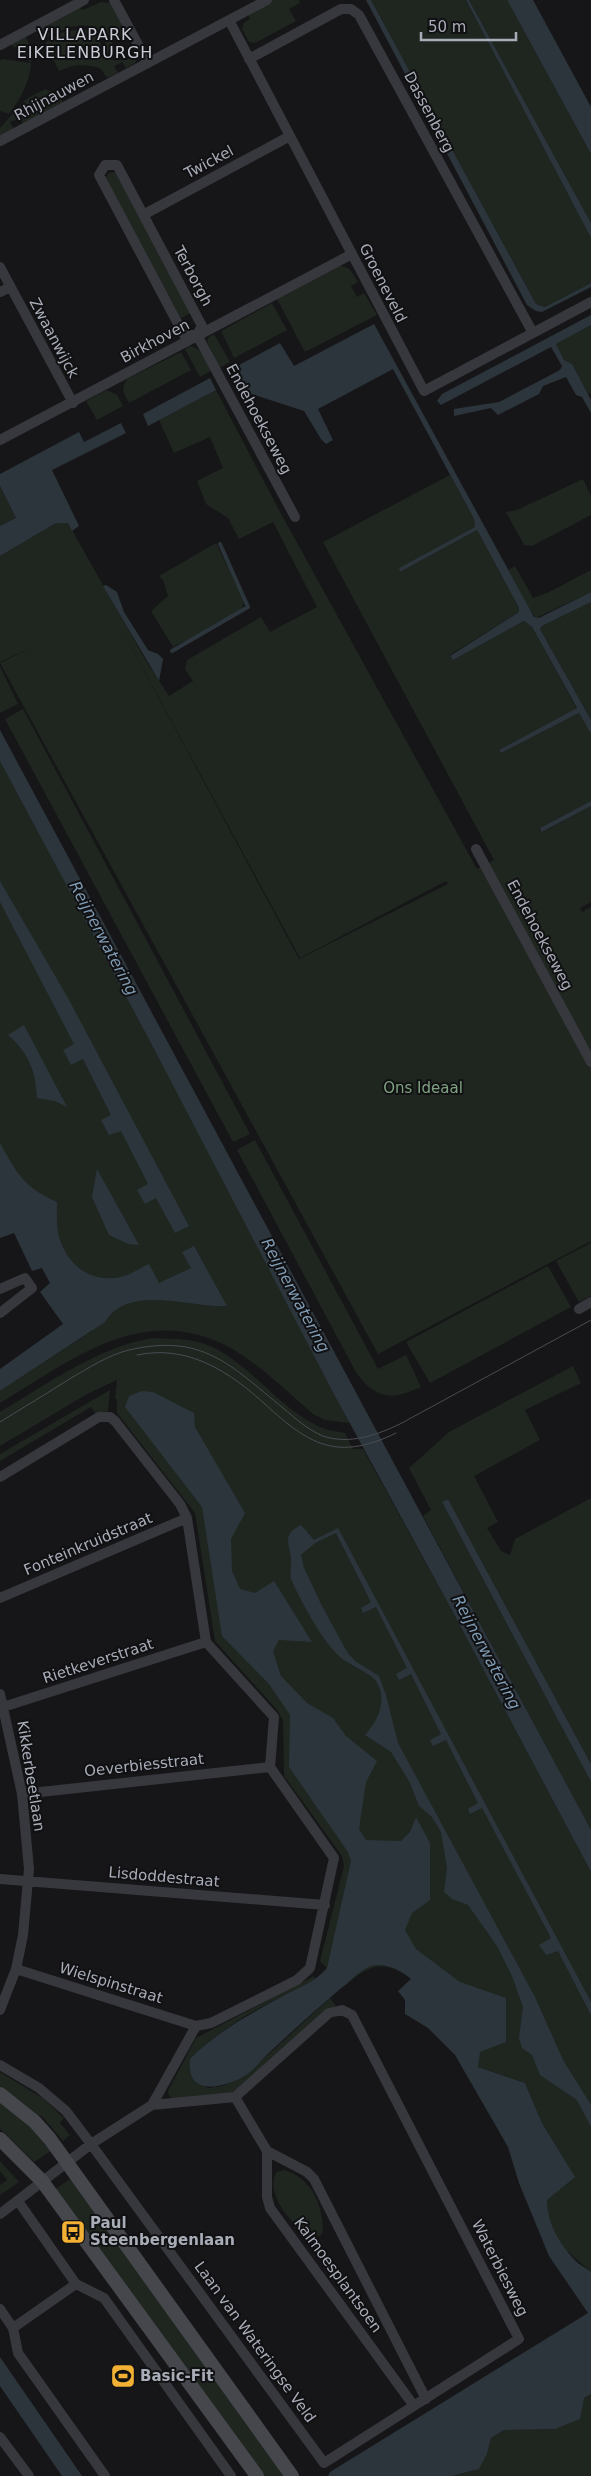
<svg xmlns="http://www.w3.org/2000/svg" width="591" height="2476" viewBox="0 0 591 2476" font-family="'DejaVu Sans',sans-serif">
  <rect width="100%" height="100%" fill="#161618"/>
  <path fill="#1e261f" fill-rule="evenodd" d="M272,0H299L300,3L289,9L296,21L255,43L249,42L242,29L244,23L250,19L248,15L271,3Z
    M371,0H466L591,238V283L545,307L536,304Z
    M469,0H507L591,154V223Z
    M101,2L111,3L127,32L112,41L113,48L107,54C106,49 106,42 104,38C94,14 58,30 43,39L37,30L78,7L83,10Z
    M76,30C98,30 100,35 103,56C113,64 127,59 138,57L135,63L126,68L122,62L114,66L118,73L107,78L100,68C84,64 74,64 59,71L45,43L60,33Z
    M25,35C40,61 26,92 9,114L0,111V60L3,59L31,63L20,50L9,44Z
    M45,89L55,93L63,102L23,124L19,118L10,122L14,129L0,135V128L26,99Z
    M115,172L118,176L191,313L181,318L107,182L106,177L109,173Z
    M340,266C351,266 353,274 358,282L351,286L357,297L364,293L377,315L305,352L277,299Z
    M272,303L287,330L234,358L221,331Z
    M591,325V394L586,393L572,364L564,360L556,344Z
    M214,334L230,362L219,368L207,342L209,337Z
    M190,346C202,348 206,361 211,371L200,377L185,349Z
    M181,352L191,370L129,403C124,394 120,389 127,379Z
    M107,390L117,395L123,406L97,420L86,401Z
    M216,390L279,510L477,869L494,860L323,542L450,475L474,519L475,528L399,568L400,572L477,530L519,608V612L450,655L451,658L453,660L524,621L532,627L577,709L499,750L501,753L579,713L591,734V801L540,828L543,832L591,806V902L580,908L582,912L591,907V1241L378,1354L0,663L32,647L0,662V556L56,523H68L146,661L169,696L193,681L185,669L187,660L261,617L270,632L317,607L273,522L239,539L228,518L206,504L197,481L223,468L210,437L174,453L159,420ZM114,615L300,958L446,881L448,884L299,959Z
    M583,479L591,496V515L532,546L524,545L506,512L517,510Z
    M0,486L16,518L0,526Z
    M216,543L243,598C243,602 244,605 241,609C235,619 186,640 173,647L151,611L168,596L163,580L159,576Z
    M515,566L533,598L549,592L591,570V592L536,618L528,607L508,570Z
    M591,602V720L540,629L542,626Z
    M0,666L18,704L0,713Z
    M23,709L250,1134L233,1142L5,719Z
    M0,753L153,1041L350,1423L325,1420L313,1414C286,1391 254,1359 223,1344C139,1304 70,1361 0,1403V1391L92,1331L0,1155Z
    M255,1140L378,1369L406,1355L421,1387C393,1400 377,1400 357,1374L237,1150Z
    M591,1243V1296L579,1302L556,1261Z
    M548,1266L571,1307L430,1383L406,1342Z
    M152,1338C168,1339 186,1338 202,1343C248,1359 273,1404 316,1425C324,1430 335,1431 345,1433L353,1449H363L448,1603L591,1872V2272L558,2243L543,2201L573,2174L542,2123L525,2083L478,2067L412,1979C384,1959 369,1964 345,1986L320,1961L344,1866L342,1856L284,1776L283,1720L277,1710L215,1641L195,1513L117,1413V1399H115L117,1380L87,1394L0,1446V1412C49,1383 96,1348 152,1338Z
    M573,1366L581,1383L525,1410L540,1440L474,1476L498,1522L487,1528L501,1551L510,1555L515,1539L591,1498V1764L448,1499L442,1502L591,1782V1831L423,1516L431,1510L409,1468L449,1432Z
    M110,1390L108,1411L96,1414L91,1407L0,1461V1454Z
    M314,1976L316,1981C271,2000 224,2024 190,2059L197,2083L208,2088L222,2086L245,2076L330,1998L336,2006L238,2090L225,2095L173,2099L169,2096L168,2091L196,2038Z
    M0,2072L44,2099L64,2118L60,2123L70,2135L63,2141L42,2116L33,2115L0,2092Z
    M0,2102C21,2114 37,2132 51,2151L34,2162L0,2129Z
    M0,2161L19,2182L0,2195V2185L7,2180L0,2171Z
    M284,2170C312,2178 323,2205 323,2232L320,2236C297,2237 262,2192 277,2172Z
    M72,2178L286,2476H264L55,2189Z
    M591,2394V2476H452L479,2469L487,2454L491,2438L504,2430L555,2429L584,2398Z"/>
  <path fill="#2c353c" d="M366,0H371L536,304L545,307L591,283V287L542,312L536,311L527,305Z
    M466,0H469L591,223V238Z
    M507,0H533L591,107V154Z
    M591,315V325L556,344L564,360L572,364L591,400V413L582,397L576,395L566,377L543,386L539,394L498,415L491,408L454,416V409L499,402L560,370L562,366L551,347L441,405L437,401L442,394Z
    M374,324L534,617L539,618L591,592V602L542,626L540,629L591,720V734L579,713L501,753L499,750L577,708L532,627L524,621L453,660L450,656L519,612V608L477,530L400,572L399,568L475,527L474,519L393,369L318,409L333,440L326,444L321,439L304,411L242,391L226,372L280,343L294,366Z
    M210,378L216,390L148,426L143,414Z
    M121,423L126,433L52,470L79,526L72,531L68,523H56L0,556V526L16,518L0,486V474L79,432L84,442Z
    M106,585L117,592L124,612L148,650L158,654L163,659L159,681L103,586Z
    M0,730L591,1830V1872L448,1603L335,1396L151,1043L0,761Z
    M591,801V806L542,832L540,828Z
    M0,881L68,998L189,1226L175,1233L156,1198L145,1204L137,1190L148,1184L121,1131L109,1135L101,1120L111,1115L83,1059L71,1065L63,1050L74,1044L0,902Z
    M24,1025L67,1107L55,1101L37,1098C36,1071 28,1052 8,1035Z
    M0,1143C17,1173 23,1187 57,1202C57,1213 56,1226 59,1237C68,1266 90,1283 121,1277C130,1275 140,1268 149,1264L159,1283L191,1268L182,1252L194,1246L227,1306C191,1308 128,1283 105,1322L0,1391V1369L63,1324L40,1292L50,1283L42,1268L32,1271L14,1233L0,1238Z
    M97,1169L139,1245L128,1244L109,1235L92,1197Z
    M142,1391L153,1392L194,1413L195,1427L245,1513L231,1539L232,1571L240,1589L255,1593L274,1581L312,1642L279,1640L273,1651L281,1676L307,1703L333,1718L346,1736L377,1761L366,1782L359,1829L366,1840L401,1841L410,1832L416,1817L430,1843V1900L412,1913L405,1930L416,1949L460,1982L506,1998V2042L480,2052L478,2067L525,2083L542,2123L575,2177L547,2200C547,2224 561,2247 578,2263C582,2266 587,2269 591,2272V2394L584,2398L580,2419L555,2429L504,2430L491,2438L487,2454L479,2469L452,2476H328L330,2472L588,2313L549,2256L519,2183L508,2147L455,2055L428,2028L405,2014V2000L398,1991L411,1979C400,1970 384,1961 369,1967C358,1972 349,1982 339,1990C316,2010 293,2030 271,2051C262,2059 253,2072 243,2077C220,2089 186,2096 190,2059C215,2033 247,2016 279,1998C297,1988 313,1984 327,1968L351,1861L348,1852L289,1767L290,1715L269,1684L222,1636L202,1507L125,1407L129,1396Z
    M448,1499L591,1764V1782L442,1502Z
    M301,1525L314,1540L338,1528L591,2002V2015L558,1951L546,1955L539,1945L551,1938L482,1808L470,1814L468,1809L478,1803L446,1740L433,1746L430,1740L441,1734L411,1674L399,1680L396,1674L407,1668L376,1607L363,1613L361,1608L371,1602L336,1533L315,1543L301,1555L304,1568L322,1606L347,1652L355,1661L379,1676L386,1695L398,1743L535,1997L563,2060L591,2105V2127L577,2100L540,2075L532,2055L522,2048L519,2038L523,2007L512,1976L497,1946L468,1905L452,1899L444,1892L447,1868L441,1832L432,1817L419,1806L409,1781L391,1752L365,1735C378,1721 389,1698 375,1680C369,1672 346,1664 337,1654C322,1640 299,1598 291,1579C289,1574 292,1566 291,1560C291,1545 280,1535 301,1525Z
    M0,2357L82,2476H62L0,2386Z"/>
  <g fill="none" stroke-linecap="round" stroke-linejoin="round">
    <path stroke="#2c353c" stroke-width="4" d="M172,651L248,607L220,544"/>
    <path stroke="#37383d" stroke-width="10" d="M114,0L148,63
      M229,20L424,391L591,302
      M0,45L84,0
      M249,59L341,9H351L359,15L533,333
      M0,141L267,0
      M105,165H117L202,326L197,335H184L99,175Z
      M143,215L290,136
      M0,267L73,403
      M0,292L10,287
      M197,335L295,517
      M0,440L352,254
      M476,849L591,1062
      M0,1289L25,1278L32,1288L0,1313
      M579,1309L591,1302
      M0,1477L99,1417H110L115,1421L180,1504L187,1518L206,1642L274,1717L270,1767L334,1858L310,1968L297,1980L211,2023L196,2026L152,2105
      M0,1598L187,1518
      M0,1694L22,1794L29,1869L23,1935L16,1969L0,2010
      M0,1708L206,1642
      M22,1794L270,1767
      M0,1879L325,1905
      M16,1969L196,2026
      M0,2065L39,2088L66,2111L91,2144L324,2463L519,2339L352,2015L342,2010L329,2013L235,2097L152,2105L91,2144L0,2214
      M235,2097L267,2151V2197L270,2208L414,2406
      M267,2151L307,2172L314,2179L426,2399
      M18,2201L76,2284L104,2298L231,2476
      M0,2309L13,2328L18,2353L105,2476
      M13,2328L76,2284
      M0,2437L29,2476"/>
    <path stroke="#45474d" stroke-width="14" d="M0,2094L35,2122L50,2139L292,2476
      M0,2139L42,2181L257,2476"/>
    <path stroke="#4a4c52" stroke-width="1" d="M137,1355C188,1344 230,1372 266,1405C286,1423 309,1444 337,1447C357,1449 378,1442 396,1433
      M0,1422C24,1407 48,1393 71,1378C89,1368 108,1355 129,1350C203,1333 230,1365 283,1408C295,1418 308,1430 323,1436C349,1445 377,1435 400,1424L591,1320"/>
  </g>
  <defs>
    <symbol id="bus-square" viewBox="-11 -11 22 22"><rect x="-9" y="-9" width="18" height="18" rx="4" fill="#f2b134" stroke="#111113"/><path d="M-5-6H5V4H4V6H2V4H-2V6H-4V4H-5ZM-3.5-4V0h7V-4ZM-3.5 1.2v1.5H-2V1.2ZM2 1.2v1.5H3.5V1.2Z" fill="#111"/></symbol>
    <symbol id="stadium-square" viewBox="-11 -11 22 22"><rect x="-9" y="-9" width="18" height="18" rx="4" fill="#f2b134" stroke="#111113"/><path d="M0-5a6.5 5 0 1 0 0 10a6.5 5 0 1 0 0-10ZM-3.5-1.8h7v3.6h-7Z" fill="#111"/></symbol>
  </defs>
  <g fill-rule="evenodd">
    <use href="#bus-square" x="59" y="2218" width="28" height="28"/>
    <use href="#stadium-square" x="109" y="2362" width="28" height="28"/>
  </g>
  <g text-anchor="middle" stroke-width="4" stroke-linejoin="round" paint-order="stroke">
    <g font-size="15" fill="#a8adb8" stroke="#111113">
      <text transform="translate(54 96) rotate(-28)" y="5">Rhijnauwen</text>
      <text transform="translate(429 112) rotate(62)" y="5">Dassenberg</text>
      <text transform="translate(209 162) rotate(-28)" y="5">Twickel</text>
      <text transform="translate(193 276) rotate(62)" y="5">Terborgh</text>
      <text transform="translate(383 283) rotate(63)" y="5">Groeneveld</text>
      <text transform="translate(54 338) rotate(62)" y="5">Zwaanwijck</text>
      <text transform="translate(155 341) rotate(-28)" y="5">Birkhoven</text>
      <text transform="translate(259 419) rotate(62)" y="5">Endehoekseweg</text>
      <text transform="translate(540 935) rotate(62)" y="5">Endehoekseweg</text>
      <text transform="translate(88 1544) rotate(-23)" y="5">Fonteinkruidstraat</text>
      <text transform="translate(98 1661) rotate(-18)" y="5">Rietkeverstraat</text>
      <text transform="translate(144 1765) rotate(-6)" y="5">Oeverbiesstraat</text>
      <text transform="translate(31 1776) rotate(81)" y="5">Kikkerbeetlaan</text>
      <text transform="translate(164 1877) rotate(5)" y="5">Lisdoddestraat</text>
      <text transform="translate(111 1983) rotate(17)" y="5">Wielspinstraat</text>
      <text transform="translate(500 2268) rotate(63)" y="5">Waterbiesweg</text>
      <text transform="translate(338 2275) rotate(54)" y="5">Kalmoesplantsoen</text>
      <text transform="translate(255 2342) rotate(54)" y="5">Laan van Wateringse Veld</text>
    </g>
    <g font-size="15" fill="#7fa381" stroke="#111113">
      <text x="423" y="1093">Ons Ideaal</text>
    </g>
    <g font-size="15" font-weight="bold" fill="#a8adb8" stroke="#111113" text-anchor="start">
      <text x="90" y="2228">Paul<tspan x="90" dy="17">Steenbergenlaan</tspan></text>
      <text x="140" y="2381">Basic-Fit</text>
    </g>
    <g font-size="16" letter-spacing="1" fill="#c9ccd4" stroke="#111113">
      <text x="85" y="40">VILLAPARK<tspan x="85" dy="18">EIKELENBURGH</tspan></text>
    </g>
    <g font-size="16" font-style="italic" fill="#7f9bb3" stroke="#111113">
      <text transform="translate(104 938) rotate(62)" y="6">Reijnerwatering</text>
      <text transform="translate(296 1295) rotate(62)" y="6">Reijnerwatering</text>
      <text transform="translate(487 1652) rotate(62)" y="6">Reijnerwatering</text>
    </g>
  </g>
  <path d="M421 32v8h95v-8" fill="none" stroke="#a8adb8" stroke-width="2.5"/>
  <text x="428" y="32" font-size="15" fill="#a8adb8" stroke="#111113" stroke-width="4" paint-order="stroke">50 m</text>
</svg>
